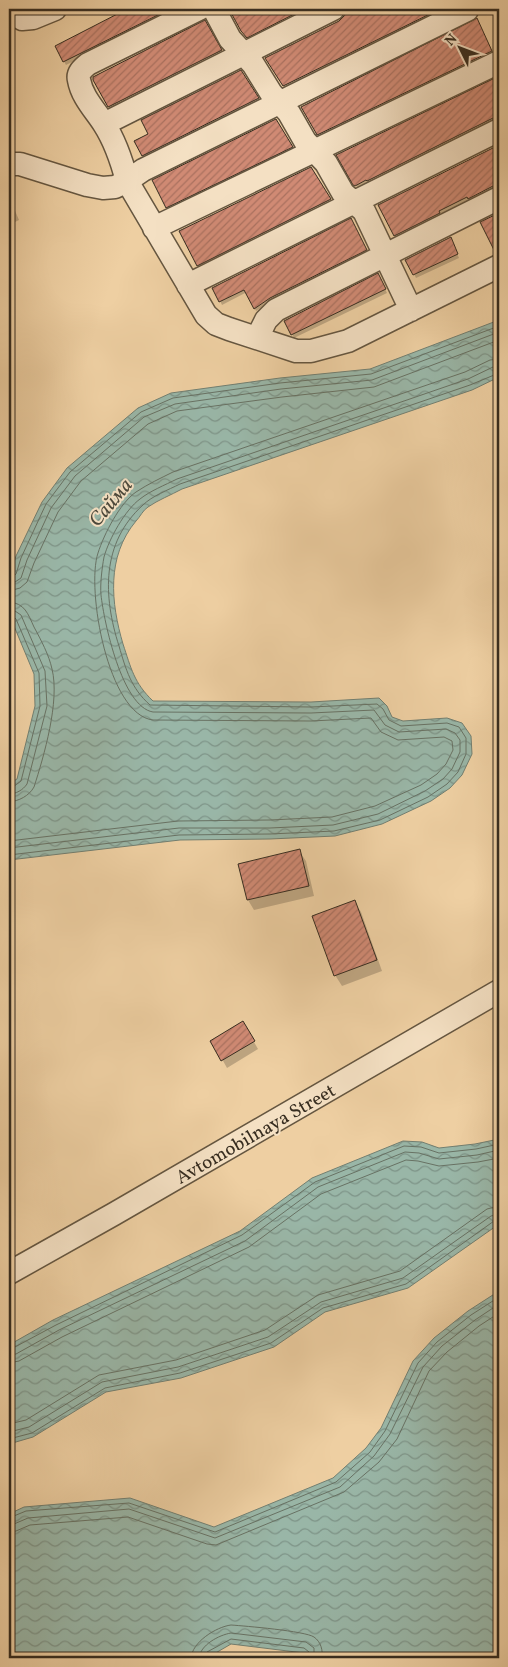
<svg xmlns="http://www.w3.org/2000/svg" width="508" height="1667" viewBox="0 0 508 1667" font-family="Vollkorn,serif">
  <defs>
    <pattern id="water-waves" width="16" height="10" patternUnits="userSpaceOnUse" patternTransform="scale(1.25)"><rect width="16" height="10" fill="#99b6a7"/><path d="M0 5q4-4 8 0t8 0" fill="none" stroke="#7e9488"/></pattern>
    <pattern id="building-hatch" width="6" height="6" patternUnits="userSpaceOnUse" patternTransform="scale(1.25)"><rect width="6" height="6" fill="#d08a74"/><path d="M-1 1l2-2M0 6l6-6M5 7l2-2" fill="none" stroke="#aa715f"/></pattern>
  </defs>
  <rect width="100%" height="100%" fill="#eecfa2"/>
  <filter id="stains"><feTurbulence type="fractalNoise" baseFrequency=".004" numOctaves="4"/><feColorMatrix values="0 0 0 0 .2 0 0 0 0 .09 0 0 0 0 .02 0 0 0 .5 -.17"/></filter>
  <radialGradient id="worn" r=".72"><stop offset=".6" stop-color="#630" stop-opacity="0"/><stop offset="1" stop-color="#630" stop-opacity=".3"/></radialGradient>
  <path fill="url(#water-waves)" stroke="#727f71" d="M499,320V377L472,390L182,489C171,495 158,500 148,507C143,510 140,517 136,521C106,557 111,603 123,644C131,668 134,683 153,701L311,702L379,698L387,706L392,717L403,721L447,718L462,723L471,736L472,754L462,775L450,788L431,801L382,824L335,836L270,839L180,840L9,860V784L17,779L35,706L34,674L9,614V579L16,556L42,502L67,468L138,408L171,393L280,378L370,369Z
    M499,1139V1224L408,1288L325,1312L274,1347L181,1378L106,1392L33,1437L9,1444V1345L53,1320L240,1231L312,1178L403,1141L422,1142L439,1148L475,1144Z
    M499,1291V1658H301L304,1653L231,1644L207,1658H9V1514L24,1507L130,1498L214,1527L333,1478L366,1448L381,1428L413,1361L434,1338L468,1311Z"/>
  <path fill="#0003" d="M130,9H178L66,65L56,47Z
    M230,9H313L249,40L244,35Z
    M347,9H448L286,89L266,58L340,21L345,17Z
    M476,20L493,54L319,137L302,107Z
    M205,22L223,54L111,110L94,80Z
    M240,72L260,102L145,159L136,142L150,135Z
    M499,78V121L358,189L338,155Z
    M277,121L294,150L169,210L154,181Z
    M499,146V189L470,200L440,215L441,217L397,239L380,205Z
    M311,168L332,203L200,269L181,231Z
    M9,197L19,220L9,225Z
    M351,220L367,254L272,301L256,311L247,292L222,305L214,288Z
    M452,242L459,258L416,278L407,260Z
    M378,275L387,293L294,338L286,321Z
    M299,851L306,861L314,896L254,910L248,900Z
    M354,901L361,912L382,971L342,986L335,975Z
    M243,1023L258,1049L227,1068L212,1041Z"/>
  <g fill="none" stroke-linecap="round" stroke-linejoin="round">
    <path stroke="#687264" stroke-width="1" d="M9,577H13L16,574L21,558L46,504L70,472L141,412L173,398L280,383L371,374L499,326
      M9,583L15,582L21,578L27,560L51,508L75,476L144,417L175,404L281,389L372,380L499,332
      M9,591L20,588L27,582L34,563L58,512L81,481L148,424L177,411L282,397L374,387L499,340
      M9,602C25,603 28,614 34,627C41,640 49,655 52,669C60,701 44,756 34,787C29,796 19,801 9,802
      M9,610L15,611L21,615L45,671L47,706L27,784C23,790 16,794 9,794
      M9,616H13L16,619L39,673L40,706L21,781L13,787L9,788
      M9,841L178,821L270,820L332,817L375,806L421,785L437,774L446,764L453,750L452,741L444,737L398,740L381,732L371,718L311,721L153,720C108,715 86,589 98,553C104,534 120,503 136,492C148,484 161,478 173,472L465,372L490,360L499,359
      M9,848L179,828H270L333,825L378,814L425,791L443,779L452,769L460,752V740L455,733L446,729L399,732L385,725L374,710L311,713L153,712C122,707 104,622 101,595C100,584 102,568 104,557C109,539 125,510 140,499C150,491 165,485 177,479L468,379L493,367L499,366
      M9,855L179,835L270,834L334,831L380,820L428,797L447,784L458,772L466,754V738L459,727L447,723L401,726L389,720L383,709L377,704L311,707L150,705C131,688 126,670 119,646C103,596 101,543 143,505C152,496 168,490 180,484L470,385L499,373
      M9,1349L13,1348L56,1325L242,1235L315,1182L404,1146L421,1147L439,1153L476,1149L499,1144
      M9,1355L16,1354L59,1330L245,1241L318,1187L405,1152L419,1153L439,1159L477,1155L499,1150
      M9,1363L19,1361L62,1337L249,1247L321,1194L406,1160L418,1161L439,1166L478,1162L499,1158
      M9,1424L26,1420L99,1375L176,1360L265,1330L318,1295L400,1271L487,1209L499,1206
      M9,1432L29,1427L102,1382L178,1367L268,1337L321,1302L403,1278L491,1216L499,1214
      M9,1439L32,1433L105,1388L180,1373L271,1343L323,1308L406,1284L494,1221L499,1220
      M9,1518L26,1511L129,1503L215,1532L336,1482L370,1452L385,1431L418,1363L437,1342L471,1315L499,1297
      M9,1525L14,1524L28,1518L129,1509L215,1538L340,1487L374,1456L390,1434L423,1367L442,1346L475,1320L499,1304
      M9,1532L16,1531L30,1525L128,1517L207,1544L216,1545L344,1492L379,1462L397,1439L429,1371L447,1352L479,1326L499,1313
      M191,1658C192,1642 216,1627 231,1625C245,1626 305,1631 314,1637C321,1642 323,1650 322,1658
      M199,1658C200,1645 219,1635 231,1633L306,1642L314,1648V1658
      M205,1658L207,1652L231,1639L304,1648L309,1652L307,1658"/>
  </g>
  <path fill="url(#building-hatch)" stroke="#372d20" d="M127,9H170L63,62L55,46Z
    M229,9H304L247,38L241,31Z
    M346,9H440L283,86L265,58L339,21L344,16Z
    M477,18L492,51L317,135L316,133L301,107Z
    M205,20L222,50L108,107L93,80V77Z
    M241,70L259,98L142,156L134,141L148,134L141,120Z
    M499,76V117L493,118L367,181L366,180L355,186L353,185L336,155Z
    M276,119L293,147L166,208L152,180Z
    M499,145V185L493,186L468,199L467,197L439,211L440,213L394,236L378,205Z
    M311,167L331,199L197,266L179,231Z
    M499,213V253L496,254L480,222Z
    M351,218L367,250L270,298L254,309L244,290L219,302L212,288Z
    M451,237L458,254L413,275L405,260Z
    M378,273L386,289L291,335L284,321Z
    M300,849L309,886L247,900L238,864Z
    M355,900L377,960L334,976L312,916Z
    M243,1021L255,1041L221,1061L210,1041Z"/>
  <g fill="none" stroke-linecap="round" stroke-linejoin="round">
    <defs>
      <path id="minor" d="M14,9L22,19L33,18L55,9
        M199,9L88,64C83,68 77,73 79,80C82,97 95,110 104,124C115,141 122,162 127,181L143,170L467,10
        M214,9L230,39L253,64L271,93L289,113L305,141L326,163L343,193L364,211L411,310
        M104,124L333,9
        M9,164H20L87,185L103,188L115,187L127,181L206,315L216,324L229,329L296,351H311L348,341L499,266
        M154,228L499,62
        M188,285L499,130
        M257,338L266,320L276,310L499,198
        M9,1273L114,1214L499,991"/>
    </defs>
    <use href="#minor" stroke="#655640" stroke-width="25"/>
    <use href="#minor" stroke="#f4e0c3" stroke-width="22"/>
  </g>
  <g text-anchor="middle" stroke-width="4" stroke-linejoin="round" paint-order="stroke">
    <g font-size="19" fill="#372d20" stroke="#f4e0c3">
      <text transform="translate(255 1133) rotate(-30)" y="7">Avtomobilnaya Street</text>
    </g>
    <g font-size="20" font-style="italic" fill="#4b483b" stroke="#f4e0c3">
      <text transform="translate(110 502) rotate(-50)" y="7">Сайма</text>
    </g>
  </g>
  <rect width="508" height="1667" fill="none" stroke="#eecfa2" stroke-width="30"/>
  <rect x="10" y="10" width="488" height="1647" fill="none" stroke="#372d20" stroke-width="2.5"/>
  <rect x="15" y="15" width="478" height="1637" fill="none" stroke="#372d20"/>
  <g transform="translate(460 48) rotate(312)" stroke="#f4e0c3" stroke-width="4" paint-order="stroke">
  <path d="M0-4L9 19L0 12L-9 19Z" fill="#372d20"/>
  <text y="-8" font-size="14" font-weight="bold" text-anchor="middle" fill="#372d20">N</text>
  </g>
  <rect width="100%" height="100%" filter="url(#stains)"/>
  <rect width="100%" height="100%" fill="url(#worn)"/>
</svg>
